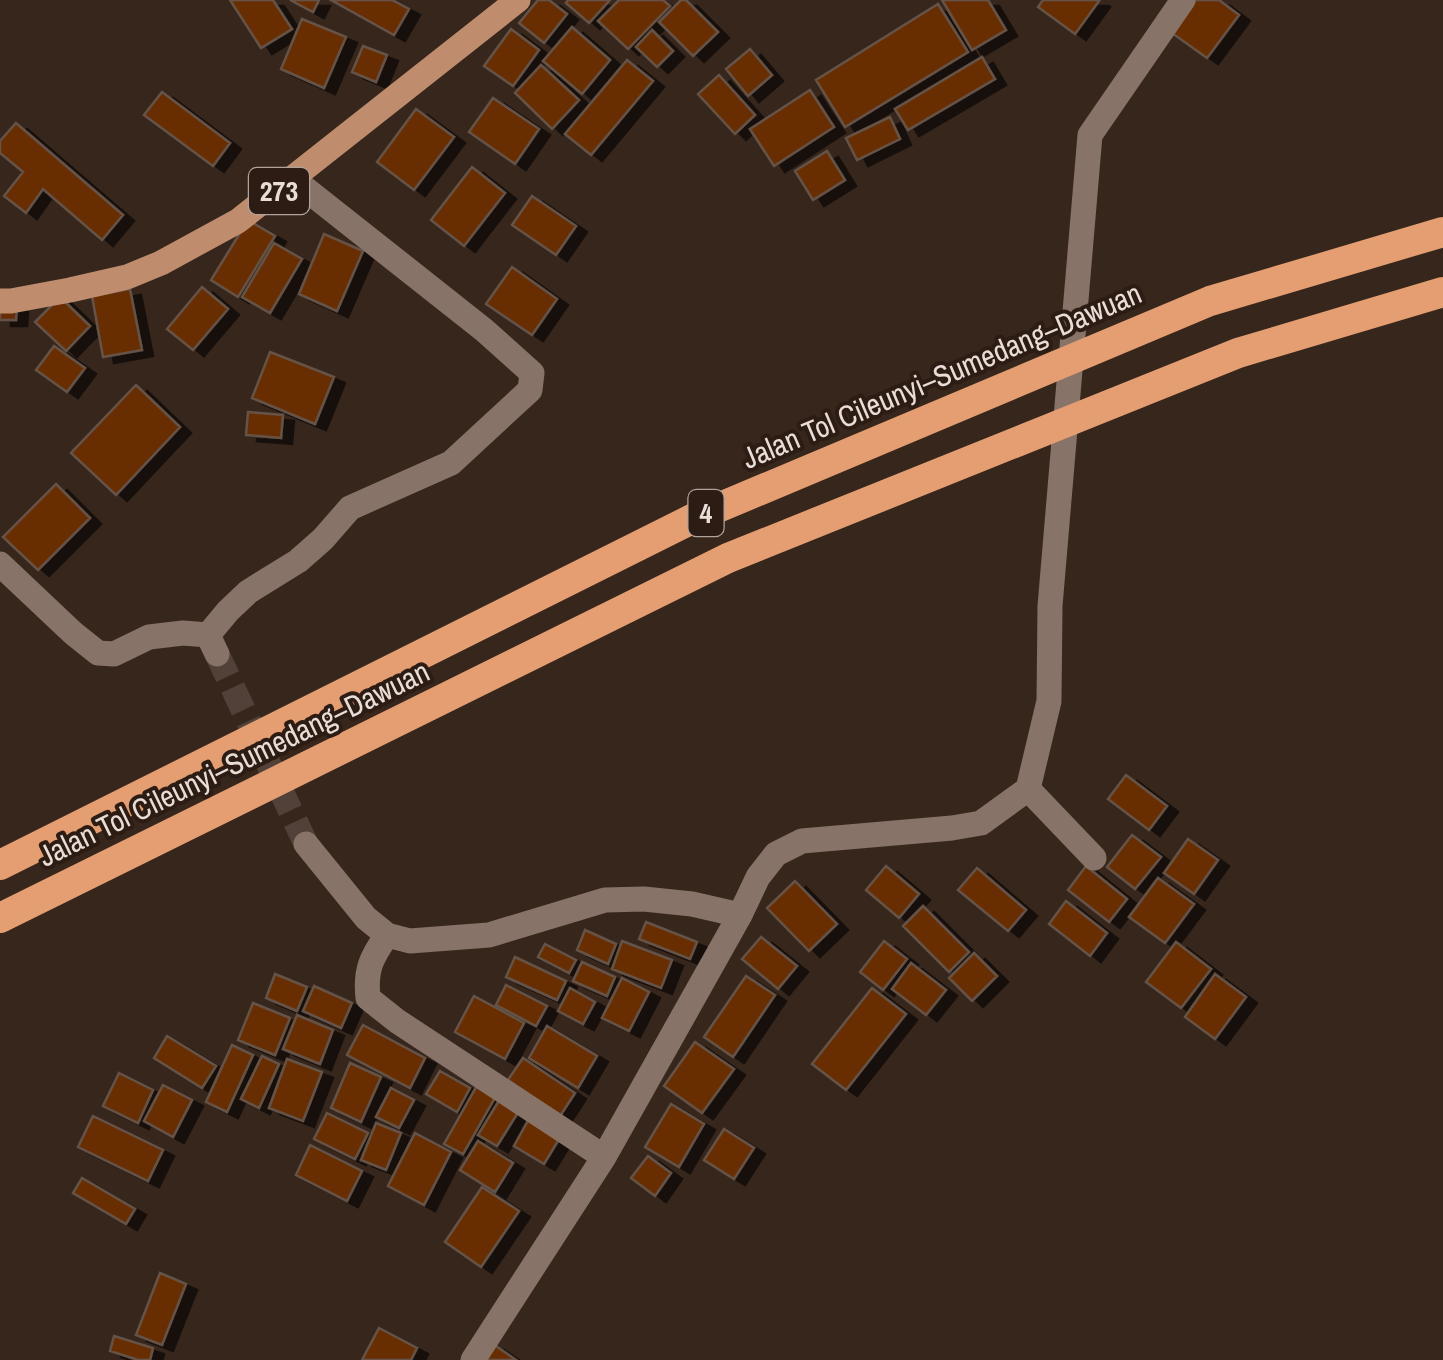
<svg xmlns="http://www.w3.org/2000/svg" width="1443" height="1360" viewBox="0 0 1443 1360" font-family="'Archivo Narrow',sans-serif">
  <defs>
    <filter id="shadow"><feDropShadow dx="11" dy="6" stdDeviation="0" flood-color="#0009"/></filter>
  </defs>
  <rect width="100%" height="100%" fill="#36261c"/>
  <path fill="#682f00" stroke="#655247" stroke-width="2.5" filter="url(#shadow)" d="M230,0H273L292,29L261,48Z
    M290,0H319L313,12Z
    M331,0H392L409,9L394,35Z
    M538,0H549L567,14L544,43L519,23Z
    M568,0H610L589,23L566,3Z
    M619,0H663L670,6L628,49L598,21Z
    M681,0H686L718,32L693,56L659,22Z
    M942,0H988L1006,30L972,50Z
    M1043,0H1097L1099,1L1075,34L1038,7Z
    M1196,0H1219L1239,15L1207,58L1172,33Z
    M938,4L968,52L845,127L816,80Z
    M302,19L346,37L324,88L281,69Z
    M572,27L610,60L582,94L543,61Z
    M511,29L539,50L513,86L484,66Z
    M652,30L673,51L657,67L636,47Z
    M363,46L387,55L376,82L352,72Z
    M750,49L772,75L748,96L726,69Z
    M982,57L995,79L908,130L895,109Z
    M627,60L653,81L591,155L565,134Z
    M541,65L579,100L552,129L515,93Z
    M719,75L755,115L735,134L698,94Z
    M810,90L834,127L774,166L750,129Z
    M162,92L230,143L213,166L144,115Z
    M493,98L539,129L515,164L469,132Z
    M416,109L454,137L414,190L377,162Z
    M890,117L900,139L857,160L846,138Z
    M16,123L123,215L102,240L43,189L26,213L4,196L23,172L0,153V141Z
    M827,151L845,180L813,200L795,171Z
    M472,167L505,193L464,246L431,220Z
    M532,196L576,226L556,255L512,225Z
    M248,220L275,236L238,297L211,280Z
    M324,234L363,251L337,311L299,294Z
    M274,243L302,259L270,313L242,297Z
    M512,267L557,299L532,335L486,304Z
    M202,287L228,309L193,350L167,329Z
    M130,289L142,350L103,357L92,296Z
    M60,297L90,326L66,351L35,322Z
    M0,306H17L16,320H0Z
    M54,346L85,368L67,392L36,370Z
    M270,352L334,377L315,424L252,398Z
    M136,385L180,427L116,495L71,453Z
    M248,412L283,415L281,438L246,435Z
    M56,484L90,518L38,570L3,537Z
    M1126,775L1167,806L1149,830L1108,799Z
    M1132,835L1161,857L1135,889L1107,867Z
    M1188,839L1218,860L1194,894L1164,873Z
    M886,866L919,894L899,918L866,890Z
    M1086,866L1127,899L1109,922L1068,890Z
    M977,868L1026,910L1008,931L958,890Z
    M1158,878L1194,904L1165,943L1129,917Z
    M795,881L837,924L809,951L767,908Z
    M1066,901L1107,933L1090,956L1049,924Z
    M923,906L969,952L949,972L903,926Z
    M646,922L697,942L690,959L639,939Z
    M585,930L616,944L608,964L577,950Z
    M761,937L797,966L778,989L742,959Z
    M622,941L672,960L661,988L612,969Z
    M884,941L907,959L883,990L860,972Z
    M1176,942L1211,969L1181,1008L1146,982Z
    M545,944L576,960L569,973L538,957Z
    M974,953L997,976L972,1001L949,978Z
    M515,957L566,981L557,1000L506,977Z
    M582,962L615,977L607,996L573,981Z
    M911,963L946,990L926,1015L892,989Z
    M275,974L307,987L297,1011L266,998Z
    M1215,974L1246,997L1215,1039L1185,1017Z
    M746,976L775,995L733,1057L704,1037Z
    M622,978L649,992L629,1031L602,1018Z
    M506,985L547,1006L536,1026L496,1005Z
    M314,986L352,1003L341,1028L303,1011Z
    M570,988L595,1002L583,1024L558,1011Z
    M872,988L906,1014L846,1090L812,1064Z
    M474,996L524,1023L505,1059L455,1032Z
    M253,1003L290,1018L275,1055L238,1040Z
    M297,1015L333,1030L320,1064L283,1049Z
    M363,1025L425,1058L410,1088L347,1055Z
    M547,1026L597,1056L578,1088L529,1058Z
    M167,1036L216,1066L202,1088L154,1058Z
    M695,1042L734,1069L702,1113L664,1086Z
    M232,1045L253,1055L227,1112L206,1102Z
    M262,1056L279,1064L259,1108L241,1099Z
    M523,1058L575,1093L560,1116L508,1080Z
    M287,1059L322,1072L303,1121L269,1108Z
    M350,1063L381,1077L361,1122L331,1108Z
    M440,1071L470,1088L457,1112L426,1094Z
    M119,1073L153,1090L138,1123L103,1106Z
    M478,1084L497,1094L463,1154L444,1144Z
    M163,1085L192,1100L173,1137L144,1121Z
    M391,1088L414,1100L399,1128L376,1117Z
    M500,1099L519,1111L497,1146L478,1135Z
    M671,1104L704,1124L679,1167L645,1147Z
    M327,1113L368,1133L355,1159L314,1139Z
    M93,1116L163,1150L148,1181L78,1147Z
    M530,1117L561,1136L544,1164L514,1146Z
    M376,1123L401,1133L386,1170L361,1160Z
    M724,1129L754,1148L734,1179L704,1160Z
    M415,1133L451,1152L424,1205L388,1186Z
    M478,1141L513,1163L495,1192L460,1170Z
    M310,1145L362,1171L347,1201L296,1175Z
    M648,1156L671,1173L655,1196L631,1178Z
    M82,1178L135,1209L126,1224L73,1193Z
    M482,1187L519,1211L481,1267L445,1242Z
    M160,1273L186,1284L162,1345L136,1335Z
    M379,1328L417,1348L411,1360H362Z
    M114,1336L153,1348L150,1360H138L110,1351Z
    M493,1344L516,1360H482Z"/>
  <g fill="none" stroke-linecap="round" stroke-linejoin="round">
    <path stroke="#514138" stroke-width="25" stroke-dasharray="25 12" stroke-linecap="butt" d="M217,654L306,844"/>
    <path stroke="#877367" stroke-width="25" d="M0,564L73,633L98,653L114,654L149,637L183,633L208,635L217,654
      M208,635L228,611L248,592L298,561L323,539L350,508L451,463L530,390L532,373L484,330L293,179
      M1028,789L1094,858
      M306,844L366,918L387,935L410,941L489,935L605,900L644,899L692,904L740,915
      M387,935C371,958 365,970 368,998L397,1021L604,1157
      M473,1360L604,1157L740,915L758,877L776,854L802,841L952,828L981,823L1028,789L1049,701L1050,606L1090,135L1183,0"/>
    <path stroke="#bf8d6e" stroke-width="25" d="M0,301H11L70,290L127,277L161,263L238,221L518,0"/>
    <path stroke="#e49e72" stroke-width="30" d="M0,865L694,518L1210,301L1443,232
      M0,918L728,558L1238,353L1443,292"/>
  </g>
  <g text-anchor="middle" stroke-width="8" stroke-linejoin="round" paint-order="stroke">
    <g fill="#2c1c13" stroke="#b0a39c" stroke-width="2.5">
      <rect x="249" y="168" width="60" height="46" rx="8"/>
      <rect x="688.5" y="490" width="35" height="46" rx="8"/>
    </g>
    <g font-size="28" font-weight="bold" fill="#e8ddd7">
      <text x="279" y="201">273</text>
      <text x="706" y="523">4</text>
    </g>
    <g font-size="30" fill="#e8ddd7" stroke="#2c1c13">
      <text transform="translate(942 376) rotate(-23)" y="10">Jalan Tol Cileunyi–Sumedang–Dawuan</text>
      <text transform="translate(234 764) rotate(-26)" y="10">Jalan Tol Cileunyi–Sumedang–Dawuan</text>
    </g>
  </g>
</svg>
